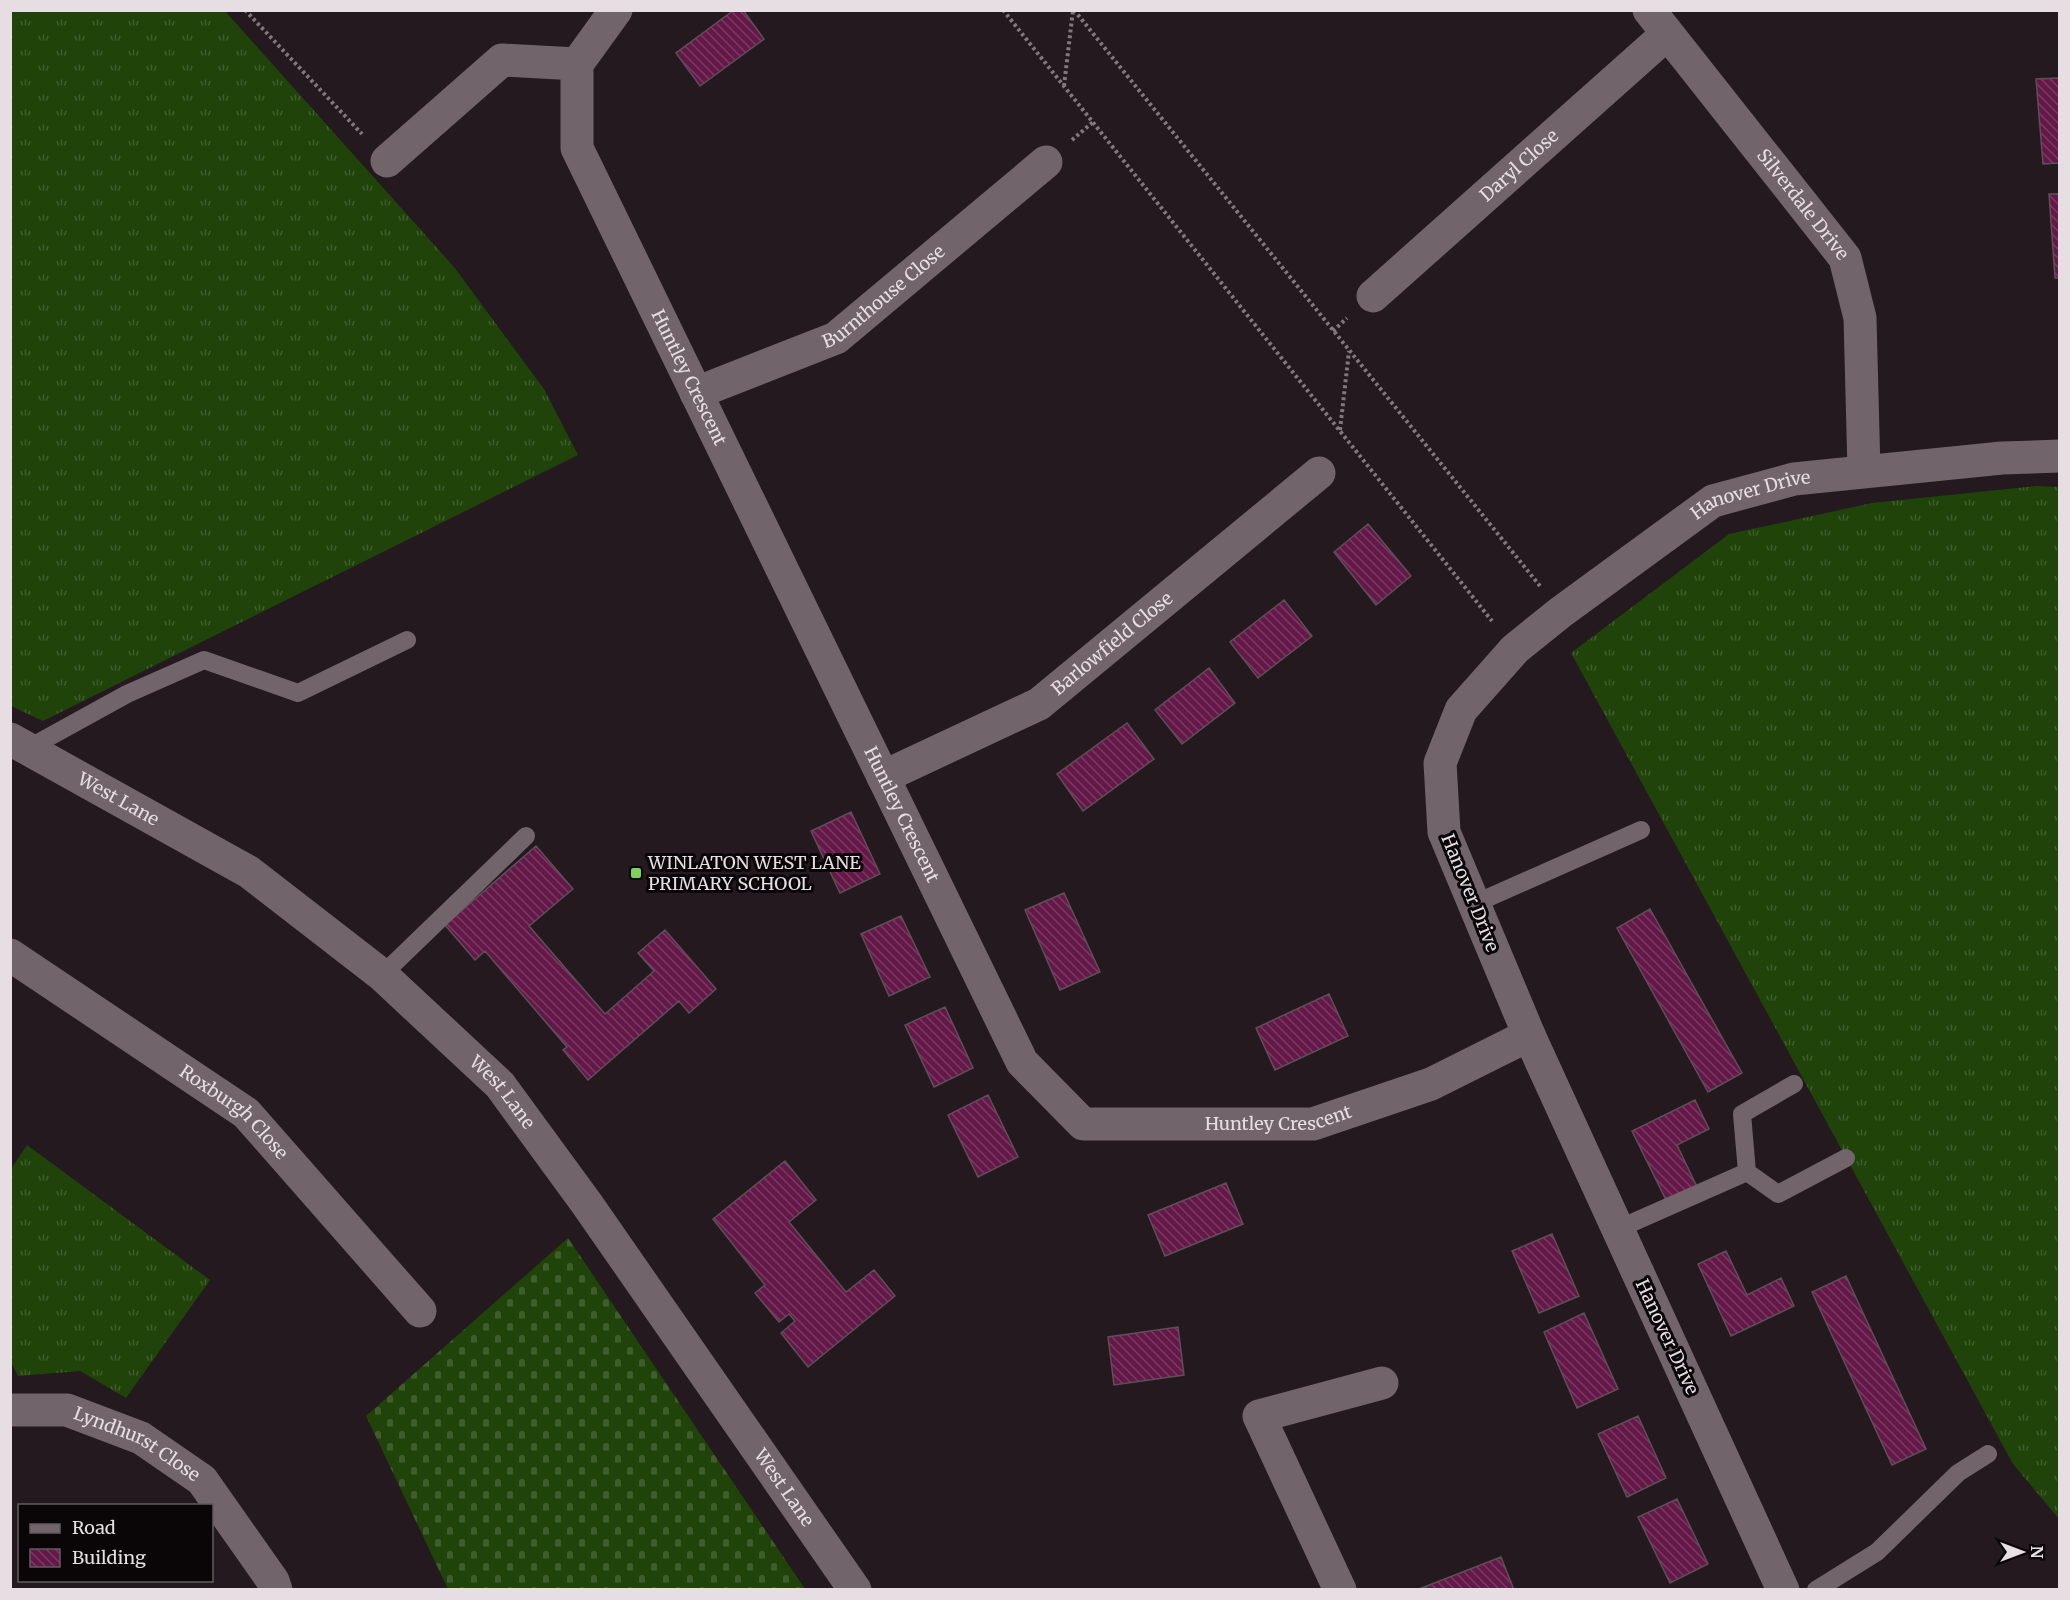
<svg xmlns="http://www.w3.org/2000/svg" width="2070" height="1600" viewBox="0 0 2070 1600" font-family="Merriweather,serif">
  <defs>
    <pattern id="grass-tufts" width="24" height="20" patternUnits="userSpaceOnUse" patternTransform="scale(1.5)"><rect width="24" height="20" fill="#1f4309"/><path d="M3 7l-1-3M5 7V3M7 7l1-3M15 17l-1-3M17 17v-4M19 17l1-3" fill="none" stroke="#405e2d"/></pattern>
    <pattern id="cemetery-stones" width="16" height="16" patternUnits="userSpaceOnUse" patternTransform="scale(1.5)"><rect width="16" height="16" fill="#1f4309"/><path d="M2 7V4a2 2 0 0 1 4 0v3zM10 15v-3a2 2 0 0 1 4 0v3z" fill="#405e2d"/></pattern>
    <pattern id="building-back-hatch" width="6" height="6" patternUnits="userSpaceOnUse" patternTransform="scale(1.5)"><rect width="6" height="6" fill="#641847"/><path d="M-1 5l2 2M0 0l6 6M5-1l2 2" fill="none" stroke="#7a3961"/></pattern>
  </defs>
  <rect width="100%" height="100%" fill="#24191e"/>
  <path fill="url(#grass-tufts)" d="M10,11H225L454,267L544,389L578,455L43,721L11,706Z
    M2036,486L2059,487V1519L2013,1464L1571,653L1729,534L1872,503Z
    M27,1145L210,1280L126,1398L80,1371L18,1376L11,1362V1169Z"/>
  <path fill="url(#cemetery-stones)" d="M568,1238L805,1589H448L366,1416Z"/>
  <path fill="url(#building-back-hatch)" stroke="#5d5057" stroke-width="1.5" d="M734,10H743L764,39L700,86L676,53Z
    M2060,78V163L2043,164L2036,79Z
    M2049,194H2060V278H2055Z
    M1368,524L1411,576L1376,605L1334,552Z
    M1284,600L1312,636L1258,678L1230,642Z
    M1209,668L1235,703L1182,744L1155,710Z
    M1127,723L1154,759L1083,811L1057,774Z
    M851,812L880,874L840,893L811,831Z
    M536,846L573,889L529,926L605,1014L654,971L638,953L665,930L716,989L689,1013L679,1001L588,1080L563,1050L567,1047L485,951L475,960L445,925Z
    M1064,893L1100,972L1060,990L1025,910Z
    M1650,909L1742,1073L1708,1092L1617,928Z
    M901,916L930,977L889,996L861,934Z
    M1329,994L1348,1036L1275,1070L1256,1028Z
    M945,1007L973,1068L934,1087L905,1025Z
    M988,1095L1018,1157L978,1177L948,1115Z
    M1695,1100L1709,1129L1677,1145L1698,1189L1668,1204L1632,1131Z
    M785,1161L816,1200L789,1222L846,1292L874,1270L895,1296L808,1367L781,1333L795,1321L789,1314L779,1322L755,1293L765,1285L713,1219Z
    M1226,1183L1243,1224L1165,1256L1148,1215Z
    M1552,1234L1579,1296L1539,1313L1512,1251Z
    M1726,1251L1747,1295L1781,1278L1794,1306L1731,1336L1698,1264Z
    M1846,1276L1926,1449L1892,1465L1812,1292Z
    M1584,1313L1618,1389L1577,1408L1544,1332Z
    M1178,1327L1184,1375L1114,1385L1108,1337Z
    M1638,1416L1666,1478L1627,1497L1598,1434Z
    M1677,1499L1708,1564L1670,1583L1638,1517Z
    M1501,1557L1514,1590L1419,1589Z"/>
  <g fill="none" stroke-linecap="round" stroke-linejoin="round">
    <path stroke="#81777c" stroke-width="4" stroke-dasharray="3 3" stroke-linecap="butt" d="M245,10L362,134
      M1003,10L1492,621
      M1074,10L1540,586
      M1064,86L1073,10
      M1072,140L1093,122
      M1333,331L1347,318
      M1340,430L1349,351"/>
    <path stroke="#71646a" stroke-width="18" d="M29,748L127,694L204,660L298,693L407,640
      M1474,904L1641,830
      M382,975L526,836
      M1747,1172L1742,1114L1794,1084
      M1618,1229L1747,1172L1778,1194L1846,1158
      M1816,1590L1877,1552L1958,1473L1988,1454"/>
    <g stroke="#71646a" stroke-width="33">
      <path id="s1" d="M616,10L577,64V148L1022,1062L1083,1124H1313L1431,1084L1529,1035"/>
      <path id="s2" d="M1649,10L1845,258L1860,318L1864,471"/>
      <path d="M387,161L502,60L577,64"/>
      <path id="s3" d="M1373,296L1667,34"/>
      <path id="s4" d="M696,393L836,338L1046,162"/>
      <path id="s5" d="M883,777L1039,704L1319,473"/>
      <path id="s6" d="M10,955L246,1113L420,1311"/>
      <path id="s7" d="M10,1410H67L141,1438L202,1480L273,1581L276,1590"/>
      <path d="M1340,1590L1259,1416L1382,1383"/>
      <path id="s8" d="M1783,1590L1529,1035L1444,832L1440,763L1461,710L1515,649L1561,612L1713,501L1794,479L2002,458L2060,456"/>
    </g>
    <path stroke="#71646a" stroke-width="33" id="s9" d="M10,739L249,872L382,975L500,1085L587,1204L855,1590"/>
  </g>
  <rect fill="#7dd154" stroke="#0a0608" stroke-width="2" x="630" y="867" width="12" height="12" rx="3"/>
  <g text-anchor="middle" stroke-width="6" stroke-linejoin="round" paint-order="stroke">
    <g font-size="18" fill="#e6dee2" stroke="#0a0608">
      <text dy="6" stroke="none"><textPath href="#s3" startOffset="196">Daryl Close</textPath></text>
      <text dy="6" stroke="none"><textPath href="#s2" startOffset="248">Silverdale Drive</textPath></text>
      <text dy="6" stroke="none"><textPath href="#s4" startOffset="213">Burnthouse Close</textPath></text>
      <text dy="6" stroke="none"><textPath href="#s1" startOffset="406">Huntley Crescent</textPath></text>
      <text dy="6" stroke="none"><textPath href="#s8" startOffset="1323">Hanover Drive</textPath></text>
      <text dy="6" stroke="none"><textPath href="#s5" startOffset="267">Barlowfield Close</textPath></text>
      <text dy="6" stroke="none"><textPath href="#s9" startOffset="124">West Lane</textPath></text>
      <text dy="6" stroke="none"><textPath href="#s1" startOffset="892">Huntley Crescent</textPath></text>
      <text transform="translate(1470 893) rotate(68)" y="6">Hanover Drive</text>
      <text dy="6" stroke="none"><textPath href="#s9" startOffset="610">West Lane</textPath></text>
      <text dy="6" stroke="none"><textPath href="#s6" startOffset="274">Roxburgh Close</textPath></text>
      <text dy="6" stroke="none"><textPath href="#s1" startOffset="1450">Huntley Crescent</textPath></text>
      <text transform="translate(1667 1337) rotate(65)" y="6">Hanover Drive</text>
      <text dy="6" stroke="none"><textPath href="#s7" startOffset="135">Lyndhurst Close</textPath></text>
      <text dy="6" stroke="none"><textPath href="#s9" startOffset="1096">West Lane</textPath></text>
    </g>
    <g font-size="18" fill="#e6dee2" stroke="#0a0608" text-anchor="start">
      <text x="648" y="869">WINLATON WEST LANE<tspan x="648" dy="21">PRIMARY SCHOOL</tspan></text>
    </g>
  </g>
  <rect width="2070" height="1600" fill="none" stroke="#e6dee2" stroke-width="24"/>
  <rect x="18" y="1504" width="195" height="78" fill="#0a0608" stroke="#625c5f" stroke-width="1.5"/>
  <rect x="30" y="1524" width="30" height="9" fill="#71646a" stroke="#625c5f" stroke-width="1.5"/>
  <text x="72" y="1534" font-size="18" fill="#e6dee2">Road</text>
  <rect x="30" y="1549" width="30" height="18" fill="url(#building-back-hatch)" stroke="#625c5f" stroke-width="1.5"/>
  <text x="72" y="1564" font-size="18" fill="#e6dee2">Building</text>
  <g transform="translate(2022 1552) rotate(90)" stroke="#0a0608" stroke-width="4.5" paint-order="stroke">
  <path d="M0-4.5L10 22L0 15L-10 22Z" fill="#e6dee2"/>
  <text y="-9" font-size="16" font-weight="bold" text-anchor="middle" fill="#e6dee2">N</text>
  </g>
</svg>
